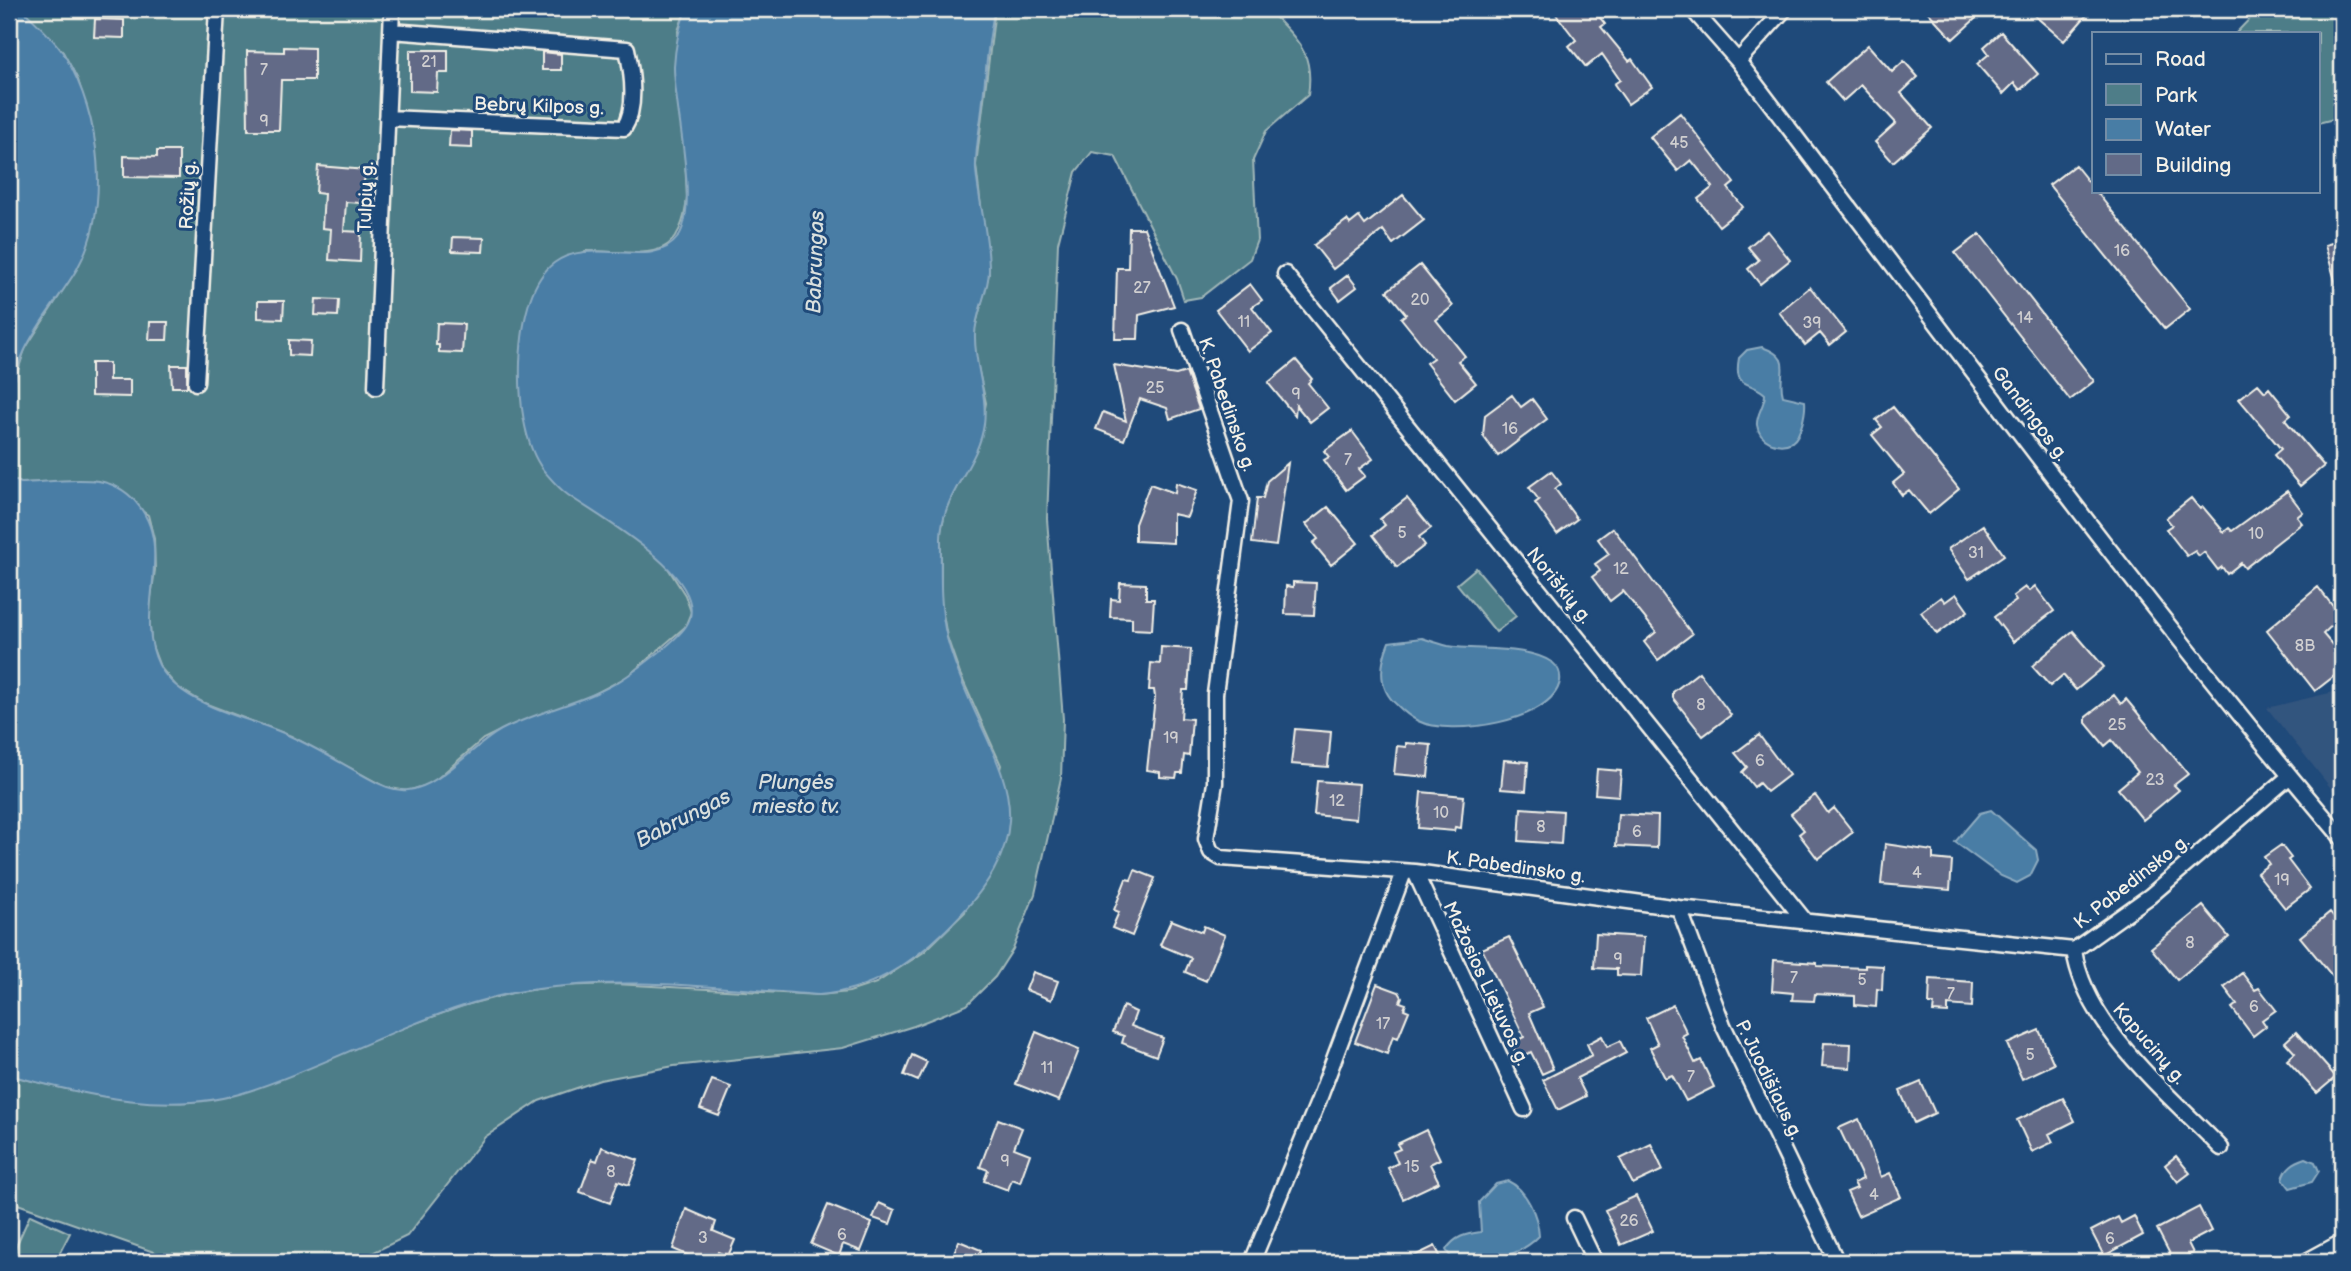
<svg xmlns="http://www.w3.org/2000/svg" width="2351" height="1271" viewBox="0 0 2351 1271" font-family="'Balsamiq Sans',sans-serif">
  <rect width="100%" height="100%" fill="#1f4a7a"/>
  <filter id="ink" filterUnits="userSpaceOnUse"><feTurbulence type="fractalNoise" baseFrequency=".0143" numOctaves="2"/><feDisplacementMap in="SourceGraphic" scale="14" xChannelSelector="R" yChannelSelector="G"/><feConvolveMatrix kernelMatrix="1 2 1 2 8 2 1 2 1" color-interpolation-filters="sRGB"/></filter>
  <g filter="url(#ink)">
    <path fill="#33547e" d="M2342,690V802L2267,708Z"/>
    <path fill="#4e7d88" stroke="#a1b7b8" stroke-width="2" d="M22,9H686L678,31L687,197C681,268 641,251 585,251L520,362L527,435L666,565L685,595L691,612L685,627L627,677L585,699L510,726L483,739L431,784L407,791L385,787L291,736L204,703L177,687L160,667L151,643L149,611L155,570L154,539L148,515L99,481L20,483L9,478V411L14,383L25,349L77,268L97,168L88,113L78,80L63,52Z
      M995,9H1268C1295,39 1315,50 1308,95L1266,131L1253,160L1257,240L1250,259L1201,297L1184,300L1177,279L1115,156L1092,152L1076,172L1058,243L1047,519L1063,719L1061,778L1035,894L1013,949L995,977L967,1005L914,1026L843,1048L674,1066L600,1080L539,1101L485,1137L407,1236L354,1262H182L9,1201V1075C75,1092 143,1108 211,1099L462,1006L512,993L557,986L615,984L819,995L849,992L876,983L924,952L965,912L1001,765L960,674L947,637L941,603V532L946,507L977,448L986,403L975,354L974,332L989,274L976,165Z
      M2259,9H2342V117L2318,123V33H2236Z
      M1476,568L1516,616L1496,632L1457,584Z
      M30,1215L70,1233L55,1262H9Z"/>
    <path fill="#487da5" stroke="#8dabc0" stroke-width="2" d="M9,9H22C36,23 54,38 65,56C101,115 111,208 77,269C61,296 39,321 25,350C16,369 13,390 9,411Z
      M686,9H995C987,41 986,76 982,109C980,129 975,150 976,170C979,204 989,236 989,270C989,292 975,313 975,335C974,365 988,393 984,424C979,465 941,495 941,538C941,571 939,605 947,638C982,764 1068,810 946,930C909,966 871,990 819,995C718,988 613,974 512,993C420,1012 338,1062 249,1091C172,1117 84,1095 9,1075V478L21,483C45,482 74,478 98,481C112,483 125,490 135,501C178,548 132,611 159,665C168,682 187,695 204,703C232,717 264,723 292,737C318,749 343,764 368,778C380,785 394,792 408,790C440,787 472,746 501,730C541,709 588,703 627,676C642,666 677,640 686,626C716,580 597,516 568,495C559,489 551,479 544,471C523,444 519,397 520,363C528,182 640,289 678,237C700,206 674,108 674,67C675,47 679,28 686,9Z
      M1762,347C1796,359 1776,373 1783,396L1805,401C1806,412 1801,436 1792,442C1778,449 1759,441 1757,425C1756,414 1765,405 1765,394C1750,380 1733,390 1739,358L1747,350Z
      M1422,638C1431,641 1439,644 1448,646C1477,651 1527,645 1553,663C1558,667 1561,674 1560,681C1553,722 1450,737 1418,721C1410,717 1403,711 1397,705C1377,688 1380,664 1389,642Z
      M1991,810L2036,850L2038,860L2030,876L2017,883L2001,876L1955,842L1980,813Z
      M2306,1158L2315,1162L2319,1171L2312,1182L2290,1188L2283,1179C2286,1167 2294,1162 2306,1158Z
      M1508,1181C1526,1189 1538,1216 1539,1236C1517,1259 1484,1262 1454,1262L1446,1250C1455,1236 1466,1234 1481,1232L1479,1202L1496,1184Z"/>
    <path fill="#626a87" stroke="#f4f1e8" stroke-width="2" d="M1552,9H1593L1605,24L1601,27L1629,61L1632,59L1652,87L1628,104L1614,84L1620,80L1602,54L1586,67L1569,46L1576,40Z
      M1925,9H1986L1953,39Z
      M2027,9H2092L2064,41Z
      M95,19L124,20V38L94,37Z
      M2001,32L2038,74L2020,90L2014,83L2003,94L1977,64L1989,54L1984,47Z
      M1868,45L1892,72L1904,61L1918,77L1901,93L1932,128L1893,162L1875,142L1896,123L1861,85L1843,101L1826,82Z
      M284,47L314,48V80H281L279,130H248L247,51L284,52Z
      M410,50H448V73H438L437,92L410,91Z
      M542,52L561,54V70H542Z
      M1680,113L1734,183L1728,188L1743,207L1719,226L1698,199L1713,187L1691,160L1678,171L1650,137Z
      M450,130L472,131V148L449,147Z
      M157,151H179V178L124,177V156L157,157Z
      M2075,165L2190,309L2165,329L2049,185Z
      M318,166L366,170L360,203L346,202L344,231L361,232L360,262L329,260L331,229L322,228L324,194L316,193Z
      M1403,195L1424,220L1393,244L1383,230L1333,269L1314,245L1347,220L1350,224L1359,217L1365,225Z
      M1129,228H1144L1174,306L1139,315L1138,339H1115L1117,268H1128Z
      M1767,231L1790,260L1760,284L1748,269L1759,260L1748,247Z
      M1980,234L2094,381L2070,400L1955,253Z
      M453,237L484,238L483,252L452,251Z
      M2342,240V291H2338L2325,245Z
      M1420,265L1453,306L1436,320L1465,356L1458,361L1476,383L1455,400L1426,363L1433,358L1401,318L1406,314L1387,291Z
      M1348,275L1357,287L1340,300L1331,288Z
      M1250,284L1262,300L1252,307L1272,333L1248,351L1216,310Z
      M1810,287L1846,332L1830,345L1820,333L1805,345L1779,312Z
      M316,299L339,300L338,316L315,315Z
      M258,301H284L283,319L258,318Z
      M150,322H168L167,340H149Z
      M437,323L464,324L462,353L439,352V345H436Z
      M289,340L311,341L310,356L289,355Z
      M1296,360L1312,379L1308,383L1328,408L1310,422L1296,405L1295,416L1268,383Z
      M91,363H109V380H130V397L91,396Z
      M171,365H187V387H172Z
      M1114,365L1176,375L1186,372L1199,409L1170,419L1167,408L1140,399L1124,440L1096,429L1103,412L1126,421Z
      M2258,384L2265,392L2269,388L2291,415L2285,420L2324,466L2300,486L2274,455L2281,449L2239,399Z
      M1512,395L1521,407L1532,399L1547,419L1498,456L1483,436L1485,415Z
      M1893,407L1959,489L1929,514L1909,490L1902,495L1893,483L1904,474L1872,435L1882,427L1876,420Z
      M1352,431L1373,459L1359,469L1365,476L1346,490L1324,460L1329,457L1324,451Z
      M1288,463L1276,546L1252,543L1257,498H1263L1267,481Z
      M1551,471L1561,484L1555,489L1577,519L1557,534L1535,503L1539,500L1529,487Z
      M1176,483L1197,490L1187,517L1173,514V543L1135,541V524L1150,484L1175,493Z
      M2287,491L2303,512L2297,517L2302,523L2245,568L2241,563L2227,574L2222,567L2218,570L2204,552L2199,556L2195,551L2187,556L2166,529L2172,525L2166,518L2191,498L2200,509L2203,507L2224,532L2229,528L2232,531Z
      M1407,498L1431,528L1419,537L1425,545L1397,567L1373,535L1385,525L1380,519Z
      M1328,507L1358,543L1331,565L1313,543L1318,539L1306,524Z
      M1983,525L2004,555L1969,579L1948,549Z
      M1613,528L1692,634L1658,660L1644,642L1656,632L1623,591L1610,601L1592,577L1600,571L1595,564L1609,554L1598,539Z
      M1293,582L1316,583L1314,615L1285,614L1286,586L1293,587Z
      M1120,583L1146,584V599H1154L1152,630L1132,629V618L1110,617L1111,599L1119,600Z
      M2035,586L2054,611L2013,642L1994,617L2016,601L2013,596L2025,587L2029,591Z
      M2318,587L2341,617L2323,634L2342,656V670L2315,691L2267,630Z
      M1956,594L1968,611L1937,634L1921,612L1941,597L1945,602Z
      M2073,631L2104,667L2076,690L2063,675L2050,686L2032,666Z
      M1161,647L1191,649L1188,690H1183L1181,718L1192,719L1189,756L1184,755L1182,773H1177L1176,778L1160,777V772L1147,770L1155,697L1154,690H1149L1151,663L1160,664Z
      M1699,672L1731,715L1703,736L1673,698V692Z
      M2114,695L2121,704L2126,699L2188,774L2174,785L2179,790L2143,820L2118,789L2138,772L2112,740L2105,746L2086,723V717Z
      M1295,729L1331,732L1328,767L1291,764Z
      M1759,735L1789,775L1767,792L1759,783L1754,787L1742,772L1747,767L1735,753Z
      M1406,743L1431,745L1428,777L1394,774L1397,746L1406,747Z
      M1504,760L1528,762L1526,791L1501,789Z
      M1597,769L1621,771L1619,796L1595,794Z
      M1317,781L1359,784L1356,819L1314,815Z
      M1421,792L1464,796L1461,828L1455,827L1454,831L1418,828Z
      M1815,795L1828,813L1834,808L1853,832L1818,859L1799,834L1804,830L1791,814Z
      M1521,808L1563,811L1561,844L1519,841Z
      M1618,814L1658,816L1657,848L1616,846Z
      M1885,844L1933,851V859L1952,861L1950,890L1881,884Z
      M2281,845L2291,858L2288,860L2310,889L2285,908L2257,873L2269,864L2264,857Z
      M1135,870L1155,878L1132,936L1112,928L1119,912L1114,910L1126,879L1131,880Z
      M2203,906L2229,937L2177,980L2151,948Z
      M2330,912L2342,927V988L2300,937Z
      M1171,920L1202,932L1204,926L1225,935L1206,981L1185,972L1191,958L1160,945Z
      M1596,934L1644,937L1641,976L1617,975V969L1594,968Z
      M1509,937L1543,1007L1529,1013L1553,1069L1542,1074L1531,1052L1518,1058L1511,1043L1524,1037L1482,949Z
      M1774,960L1817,963V966L1865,968V965L1883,966L1882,990L1877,989L1876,1007L1855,1005V996L1815,994L1814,1001L1792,1000L1793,993L1772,991Z
      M1033,972L1058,981L1051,1000L1026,990Z
      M2242,973L2255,990L2259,988L2276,1010L2262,1020L2266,1026L2253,1036L2232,1008L2237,1004L2224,987Z
      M1930,979L1973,982L1972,1007L1948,1005V1013L1933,1012L1934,1004H1929Z
      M1377,984L1399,992L1402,997L1400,1002L1406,1004L1404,1009L1409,1011L1398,1038L1393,1036L1387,1054L1355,1042Z
      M1673,1005L1687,1033L1682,1036L1695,1063L1701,1060L1714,1087L1686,1101L1672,1075L1665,1078L1650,1048L1658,1044L1646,1018Z
      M1123,1006L1136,1012L1131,1026L1163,1038L1156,1056L1122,1043L1124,1036L1113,1032Z
      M2039,1030L2054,1064L2022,1079L2007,1044Z
      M1036,1032L1079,1050L1059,1101L1016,1084Z
      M2296,1032L2336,1077L2317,1093L2287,1060L2295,1053L2285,1042Z
      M1602,1036L1607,1047L1620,1041L1626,1053L1577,1078L1586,1096L1558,1110L1543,1080L1592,1055L1587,1044Z
      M1824,1043L1851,1044L1850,1068L1822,1066Z
      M912,1055L927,1062L918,1081L904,1075Z
      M712,1080L731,1087L719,1116L700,1109Z
      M1921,1082L1935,1113L1914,1123L1900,1091Z
      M2063,1098L2075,1121L2049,1134L2053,1142L2032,1152L2017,1120Z
      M998,1119L1022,1128L1014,1148L1030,1154L1020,1182L1012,1179L1008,1190L984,1181L988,1170L980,1167Z
      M1859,1119L1881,1177L1890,1173L1901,1197L1858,1216L1847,1192L1857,1188L1854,1183L1863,1179L1839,1128Z
      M1426,1130L1440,1159L1430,1164L1439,1182L1403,1199L1388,1168L1398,1163L1393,1152L1400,1149L1397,1144Z
      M1651,1144L1663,1170L1633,1184L1620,1159Z
      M602,1147L638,1160L629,1185L618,1181L610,1203L580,1192L592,1159L597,1161Z
      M2176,1156L2190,1173L2178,1182L2165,1165Z
      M1636,1196L1653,1231L1621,1245L1605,1210Z
      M879,1203L895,1210L890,1224L873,1218Z
      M828,1205L872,1223L861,1251L843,1244L839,1256L811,1244Z
      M2199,1207L2211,1231L2188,1243L2193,1253L2174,1262L2157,1229Z
      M686,1209L716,1222L713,1231L735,1240L728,1256L718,1252L714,1262H704L673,1249Z
      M2134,1216L2143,1235L2104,1256L2091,1231L2118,1217L2121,1223Z
      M959,1241L981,1250L976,1262H950Z
      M1435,1246L1443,1262H1402Z"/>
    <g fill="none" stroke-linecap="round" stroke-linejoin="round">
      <defs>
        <path id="street" d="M1692,9L1738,61C1937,321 2130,588 2342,838
          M1738,61L1785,9
          M387,118L624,128C637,108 632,72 627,49L391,31
          M1285,274L1805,921
          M1182,330L1241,501L1215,694V783L1206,839L1211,852L1221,858L1415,872L1679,908L2074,950L2150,896L2290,776
          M196,383L217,9
          M376,387L392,9
          M1415,872L1524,1109
          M1679,908L1723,1025L1837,1262
          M2074,950C2085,1027 2169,1094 2221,1148
          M1574,1218L1595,1262
          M1252,1262L1318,1102L1404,872
          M2305,1262L2342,1242"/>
      </defs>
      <use href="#street" stroke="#f4f1e8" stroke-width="19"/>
      <use href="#street" stroke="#1f4a7a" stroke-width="14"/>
    </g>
  </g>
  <g text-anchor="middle" stroke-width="6" stroke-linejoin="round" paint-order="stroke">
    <g font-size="16" fill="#d0cfd0">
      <text x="429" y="67">21</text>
      <text x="264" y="75">7</text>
      <text x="264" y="126">9</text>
      <text x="1679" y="148">45</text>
      <text x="2122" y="256">16</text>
      <text x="1142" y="293">27</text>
      <text x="1420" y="305">20</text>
      <text x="2025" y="323">14</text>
      <text x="1244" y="327">11</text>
      <text x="1812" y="328">39</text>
      <text x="1155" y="393">25</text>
      <text x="1296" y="399">9</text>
      <text x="1510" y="434">16</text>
      <text x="1348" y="465">7</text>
      <text x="1402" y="538">5</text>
      <text x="2256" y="539">10</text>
      <text x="1976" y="558">31</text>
      <text x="1621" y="574">12</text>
      <text x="2305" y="651">8B</text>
      <text x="1701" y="710">8</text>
      <text x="2117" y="730">25</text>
      <text x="1171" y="743">19</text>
      <text x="1760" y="766">6</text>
      <text x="2155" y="785">23</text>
      <text x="1337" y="806">12</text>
      <text x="1441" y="818">10</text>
      <text x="1541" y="832">8</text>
      <text x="1637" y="837">6</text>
      <text x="1917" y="878">4</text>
      <text x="2282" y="885">19</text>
      <text x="2190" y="948">8</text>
      <text x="1618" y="964">9</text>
      <text x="1794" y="983">7</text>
      <text x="1862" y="985">5</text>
      <text x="1951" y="999">7</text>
      <text x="2254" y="1012">6</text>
      <text x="1383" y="1029">17</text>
      <text x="2030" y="1060">5</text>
      <text x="1047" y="1073">11</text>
      <text x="1691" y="1082">7</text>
      <text x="1005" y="1166">9</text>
      <text x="1412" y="1172">15</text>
      <text x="611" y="1177">8</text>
      <text x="1874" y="1200">4</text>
      <text x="1629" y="1226">26</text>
      <text x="842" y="1240">6</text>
      <text x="703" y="1243">3</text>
      <text x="2110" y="1244">6</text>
    </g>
    <g font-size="19" fill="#f4f1e8" stroke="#1f4a7a">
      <text transform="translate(539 105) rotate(2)" y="7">Bebrų Kilpos g.</text>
      <text transform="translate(187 195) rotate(-87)" y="7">Rožių g.</text>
      <text transform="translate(365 197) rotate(-88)" y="7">Tulpių g.</text>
      <text transform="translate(1228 404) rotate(71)" y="7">K. Pabedinsko g.</text>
      <text transform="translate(2031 413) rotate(53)" y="7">Gandingos g.</text>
      <text transform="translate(1560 585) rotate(51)" y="7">Noriškių g.</text>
      <text transform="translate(1516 866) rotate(8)" y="7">K. Pabedinsko g.</text>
      <text transform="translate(2131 881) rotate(-38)" y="7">K. Pabedinsko g.</text>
      <text transform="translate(1487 983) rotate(65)" y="7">Mažosios Lietuvos g.</text>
      <text transform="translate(2150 1043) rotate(49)" y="7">Kapucinų g.</text>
      <text transform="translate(1770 1079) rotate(64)" y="7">P. Juodišiaus g.</text>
    </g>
    <g font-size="21" font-style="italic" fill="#dae0de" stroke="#1f4a7a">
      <text transform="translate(815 262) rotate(-88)" y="7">Babrungas</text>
      <text x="796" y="789">Plungės<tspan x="796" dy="24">miesto tv.</tspan></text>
      <text transform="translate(683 818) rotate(-27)" y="7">Babrungas</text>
    </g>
  </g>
  <rect width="2351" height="1271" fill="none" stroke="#1f4a7a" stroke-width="35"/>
  <rect x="18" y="18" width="2316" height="1236" fill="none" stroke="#f4f1e8" stroke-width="2.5" filter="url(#ink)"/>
  <rect x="2092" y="32" width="228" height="161" fill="#1f4a7a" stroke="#748da6" stroke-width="2"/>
  <rect x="2106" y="54" width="35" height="10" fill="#1f4a7a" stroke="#748da6" stroke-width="2"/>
  <text x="2155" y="66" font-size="21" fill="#f4f1e8">Road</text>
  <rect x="2106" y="84" width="35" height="21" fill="#4e7d88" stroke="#748da6" stroke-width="2"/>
  <text x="2155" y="102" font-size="21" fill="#f4f1e8">Park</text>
  <rect x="2106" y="119" width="35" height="21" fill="#487da5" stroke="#748da6" stroke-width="2"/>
  <text x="2155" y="136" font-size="21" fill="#f4f1e8">Water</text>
  <rect x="2106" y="154" width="35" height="21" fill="#626a87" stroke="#748da6" stroke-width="2"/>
  <text x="2155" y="172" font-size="21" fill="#f4f1e8">Building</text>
</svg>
